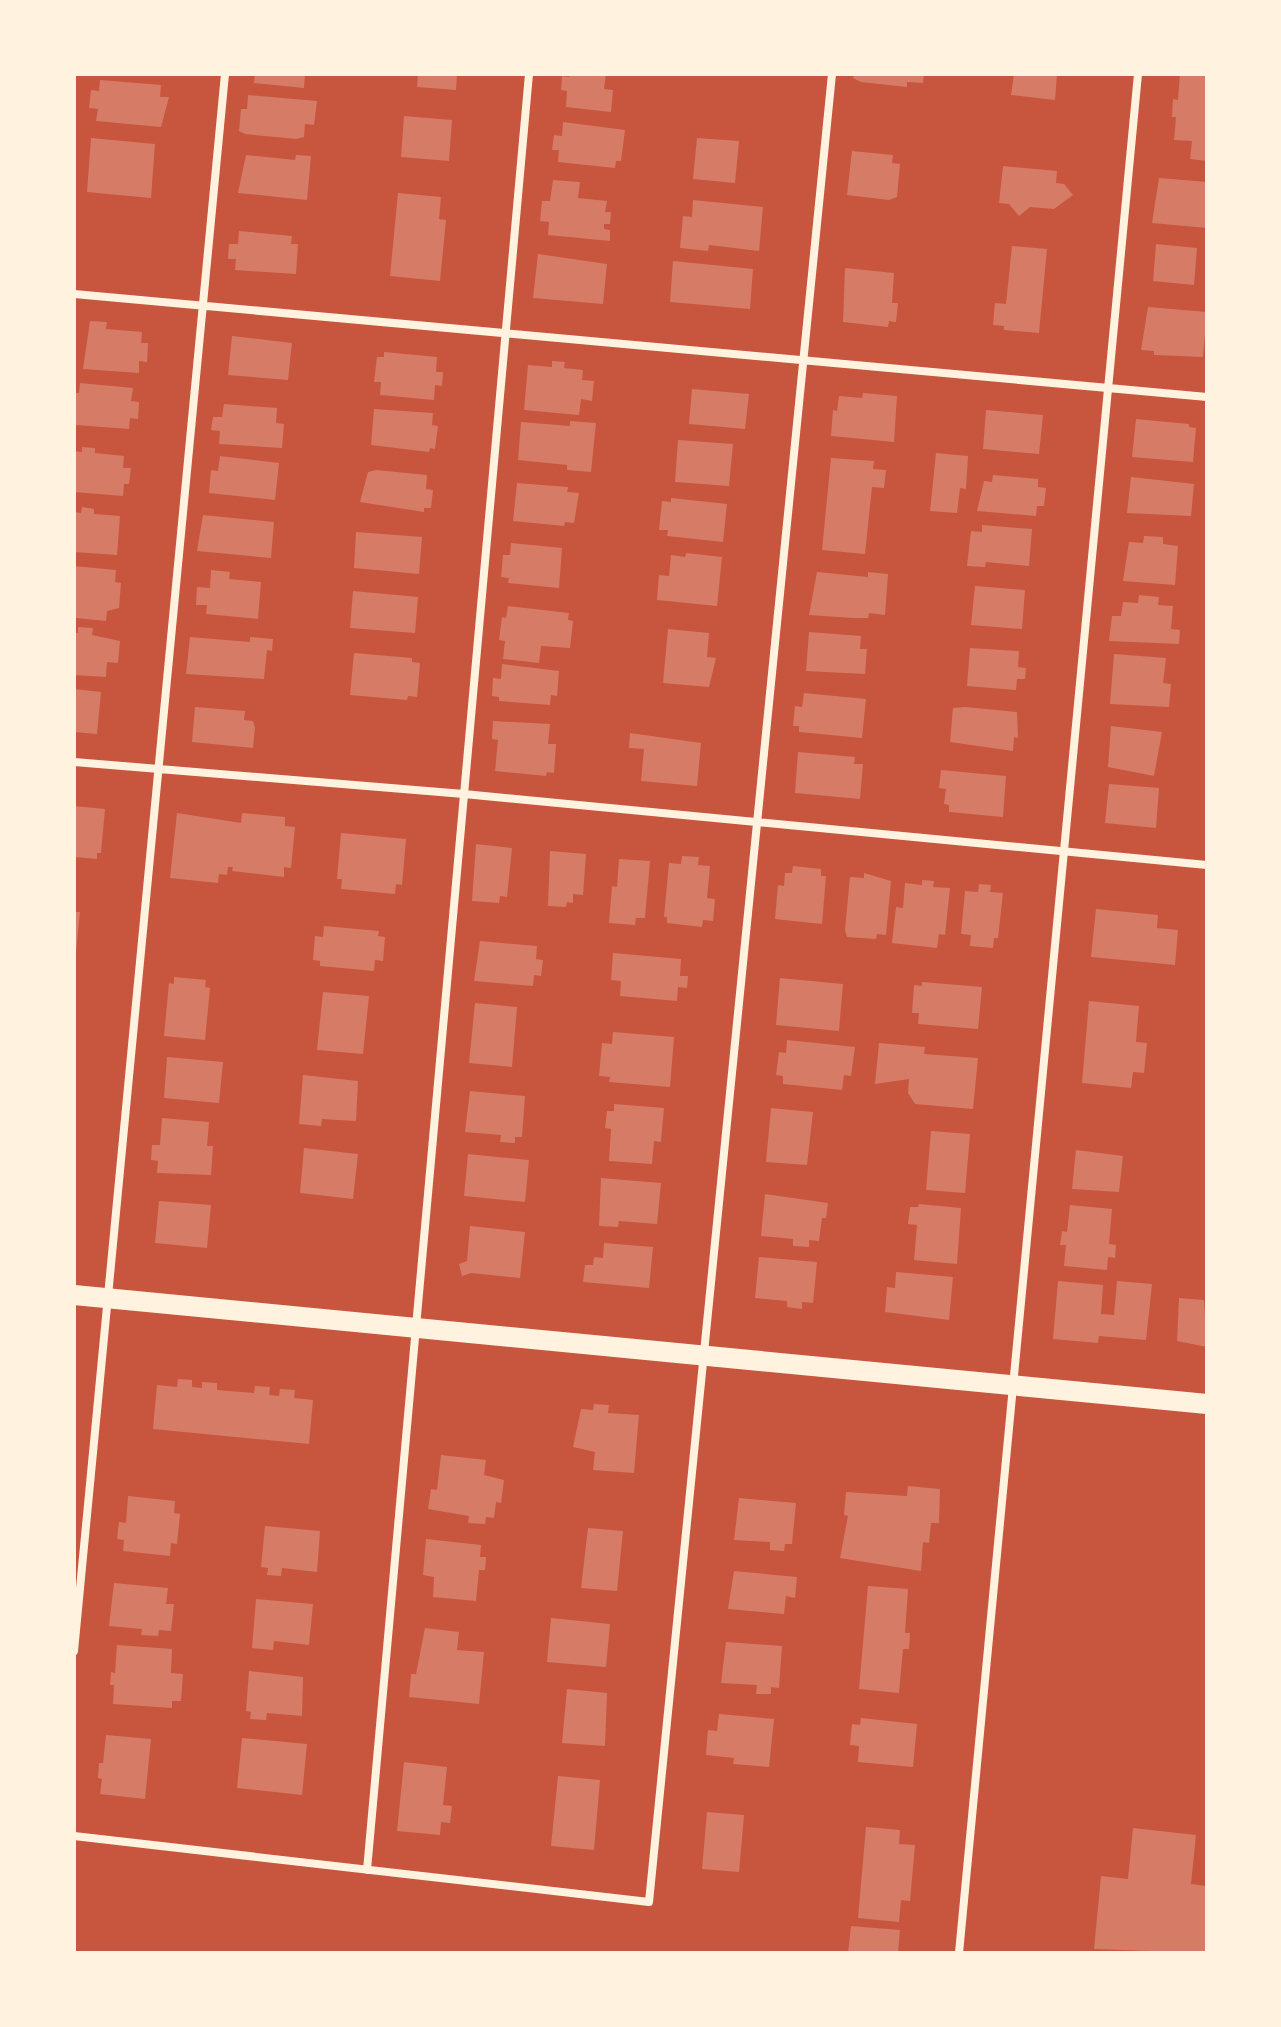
<svg xmlns="http://www.w3.org/2000/svg" width="1281" height="2027" viewBox="0 0 1281 2027" font-family="'Titillium Web',sans-serif">
  <rect width="100%" height="100%" fill="#c8553d"/>
  <path fill="#d67c66" d="M255,74H305L304,88L254,83Z
    M418,74H457L456,90L417,87Z
    M570,74H606L604,89L613,90L611,112L566,107L567,91L561,90L562,76L569,77Z
    M854,74H924L923,83L907,82V87L861,82L853,78Z
    M1014,74H1057L1055,100L1011,95Z
    M1180,74H1207V161L1190,159L1192,141L1174,140L1176,117H1172L1173,99L1178,100Z
    M100,80L161,85L160,97H169L161,127L96,121L98,109L89,108L91,90L99,91Z
    M248,95L317,101L314,125L305,124L304,137L296,139L245,134L239,131L241,109H247Z
    M404,116L452,120L449,161L401,157Z
    M563,122L625,130L621,161H616L615,168L558,162L559,150H552L554,135L562,136Z
    M91,138L155,144L151,198L87,192Z
    M697,138L739,141L735,183L693,179Z
    M852,151L893,155L892,163L900,164L897,197L889,200L847,195Z
    M246,155L295,160L296,155L311,156L307,200L238,193Z
    M1003,166L1057,171L1056,183L1064,184L1073,195L1054,209L1030,207L1019,216L1009,204L999,203Z
    M1159,178L1207,182V228L1152,223Z
    M553,180L580,182L578,198L607,201L605,212H611L610,224H604V229L610,230V241L548,235L549,222L540,221L542,201H550Z
    M398,193L441,197L439,219L446,220L440,281L390,276Z
    M693,200L763,207L759,251L709,245L708,251L680,248L683,216L692,217Z
    M239,231L292,236L291,244H298L296,274L235,270L236,259H228L229,244H238Z
    M1156,244L1197,248L1194,285L1153,281Z
    M1012,246L1047,249L1039,333L1004,330V326L993,325L995,303L1006,304Z
    M538,254L607,264L603,304L533,298Z
    M673,261L753,269L750,309L670,302Z
    M845,268L894,273L892,303H898L896,322L889,321L888,327L843,322Z
    M1148,307L1207,312L1203,357L1154,355V351L1141,350Z
    M90,321L107,322L106,329L142,332L141,343H148L147,362L139,361V373L83,369Z
    M232,336L292,343L288,380L228,375Z
    M384,352L437,357L436,372H443L442,386L435,385L434,400L380,395L381,382H374L377,357H384Z
    M552,361L565,362L564,368L583,370L582,380L594,381L592,401L581,399L579,415L524,410L528,365L552,367Z
    M80,383L133,388L131,401L139,402L138,419L130,418L129,429L76,425L74,393H79Z
    M692,389L749,394L745,429L689,424Z
    M863,393L897,396L894,442L831,436L833,410L837,411L839,396L862,398Z
    M224,404L277,408L276,423L284,424L282,448L219,444L220,431L211,430L213,417H222Z
    M374,409L433,413L432,425L438,426L435,449L430,448L429,452L371,445Z
    M986,410L1043,415L1039,454L983,449Z
    M1136,419L1189,424V427L1196,428L1193,462L1132,457Z
    M570,421L596,423L591,472L567,470V465L518,460L521,422L570,426Z
    M678,440L733,444L729,486L675,482Z
    M82,447L95,448V453L124,456L123,468H131L129,484H124L123,496L74,492V451L82,452Z
    M936,453L968,456L966,489L960,488L957,513L930,511Z
    M220,456L279,463L275,500L209,493L211,470L218,471Z
    M831,458L874,461L873,469L886,470L884,488L872,487L865,554L822,550Z
    M376,470L427,475L426,489L433,490L431,508H424V512L360,502L368,472Z
    M993,475L1038,479V487L1046,488L1044,506H1037L1036,516L977,511L984,481L992,482Z
    M1131,477L1194,484L1191,516L1127,513Z
    M517,483L568,487L567,492L579,493L574,523L565,522L564,526L513,521Z
    M671,498L727,504L723,542L667,536L668,530H659L662,501L671,502Z
    M82,507L94,509V514L120,516L117,555L74,552V512L81,513Z
    M203,515L274,522L271,558L197,551Z
    M982,525L1032,529L1029,566L986,562L985,567L967,566L971,531L982,532Z
    M356,532L422,537L419,574L354,568Z
    M1144,536L1163,537V544L1178,546L1175,585L1123,581L1129,542L1143,543Z
    M511,543L562,548L559,588L508,583L509,578L501,577L503,555H510Z
    M686,553L722,557L717,606L657,600L659,575L669,576L671,555L685,557Z
    M74,566L116,570L115,582L121,583L119,608L107,611L106,621L76,618Z
    M211,570L230,572L229,579L261,582L258,619L206,614L207,605H196L197,587L210,588Z
    M817,572L868,577V572L888,574L885,615L869,613L868,618H853L809,615Z
    M975,586L1025,590L1022,629L971,625Z
    M353,591L418,597L415,633L350,628Z
    M1139,595L1159,597L1158,605L1173,606L1171,629L1180,630L1179,644L1109,641L1112,616H1121L1123,602L1138,603Z
    M508,606L569,613L568,620L573,621L570,648L541,646L539,663L503,659L505,641L499,640L502,617L506,618Z
    M78,627L93,628L92,635L120,641L118,663L107,662L106,677L74,675V633H78Z
    M668,629L709,633L707,657L716,658L709,687L663,683Z
    M809,632L861,636L860,649H867L865,674L806,671Z
    M190,637L250,642V637L273,639L272,651L267,650L264,679L186,674Z
    M970,648L1019,651L1018,667L1026,668L1025,679H1017L1016,690L967,686Z
    M354,653L412,658V662L420,663L417,697L408,696L407,700L350,695Z
    M1114,654L1166,658L1163,683L1171,684L1169,707L1110,704Z
    M502,664L559,671L557,696L551,695L550,705L499,701V697L492,696L493,678L501,679Z
    M74,689L101,692L97,734L74,732Z
    M804,693L866,699L862,738L799,732V726H793L795,706L802,707Z
    M195,707L245,711L244,720L253,721L255,728L253,748L192,742Z
    M965,707L1017,712L1018,738L1014,737L1013,751L950,742L953,708Z
    M493,721L550,724L548,744H556L554,773L547,772L546,776L495,771L498,740L492,739Z
    M1111,726L1162,732L1154,776L1108,767Z
    M630,733L701,743L697,786L641,781L644,749L629,748Z
    M798,752L855,757L854,764H863L860,799L795,793Z
    M941,770L1006,776L1003,817L949,812V805L944,804L946,789L939,788Z
    M1109,784L1159,788L1156,828L1105,823Z
    M74,806L105,809L101,853H97V859L74,857Z
    M177,813L241,823L242,813L285,817V826L295,827L291,868L284,867V877L232,871L233,867H228L227,875L219,874L218,883L170,878Z
    M341,833L406,839L402,885L396,884L395,894L341,889L342,879H337Z
    M476,844L512,848L507,897L500,896L499,903L472,901Z
    M550,851L586,854L583,895L573,894V903L567,902L566,907L548,906Z
    M682,856L699,857L698,865L710,866L707,898L715,899L713,921L703,920L702,927L667,923V917H664L669,863L681,864Z
    M619,859L650,861L645,918H636L635,925L609,923L612,886L617,887Z
    M793,866L821,869V876H826L822,924L775,919L778,885L784,886L785,873H792Z
    M864,873L891,881L886,935L877,934L876,939L847,937L845,930L850,877L864,878Z
    M922,880L934,881L933,887L950,888L945,935L939,934L937,948L892,943L896,907L903,908L905,883L922,885Z
    M979,884L991,885L990,892L1003,893L998,938H994L993,948L970,946L971,935L961,934L965,891L978,892Z
    M1096,909L1158,915L1157,928L1178,930L1175,965L1091,957Z
    M74,912H80L76,952H74Z
    M324,926L379,931L378,936L385,937L383,961L375,960L374,971L320,966V961L313,960L315,936L323,937Z
    M480,941L537,946L536,959L543,960L541,976L534,975L533,986L474,981Z
    M613,953L681,959L680,976H688L687,988L678,987L677,1001L620,996L621,981L611,980Z
    M174,977L206,980L205,987L210,988L205,1040L164,1036L169,983L174,984Z
    M780,978L843,984L839,1031L776,1025Z
    M922,982L982,987L978,1029L918,1024L919,1013H912L914,985L922,986Z
    M323,992L369,996L363,1054L317,1050Z
    M1089,1001L1139,1006L1136,1042L1147,1043L1144,1073L1133,1072L1131,1088L1082,1083Z
    M475,1003L517,1007L512,1067L469,1063Z
    M613,1032L674,1037L670,1087L609,1082L610,1077L599,1076L602,1043L612,1044Z
    M787,1040L855,1047L851,1076L844,1075L842,1090L783,1084V1076L776,1075L779,1052L786,1053Z
    M879,1043L925,1047L924,1054L978,1058L973,1109L915,1104L908,1093L909,1079L875,1084Z
    M167,1057L223,1062L219,1103L164,1098Z
    M303,1075L358,1081L356,1121L322,1119L321,1126L299,1124Z
    M470,1091L525,1096L522,1137H515V1143L500,1142L501,1135L465,1132Z
    M614,1104L664,1108L661,1142L654,1141L652,1164L609,1161L611,1129L605,1128L607,1111H614Z
    M771,1108L813,1112L807,1165L766,1162Z
    M162,1118L209,1122L207,1146H213L211,1175L157,1173L158,1161L151,1160L152,1145H160Z
    M931,1131L970,1134L965,1193L926,1190Z
    M304,1148L358,1154L353,1199L300,1193Z
    M1076,1150L1123,1156L1119,1192L1072,1189Z
    M468,1154L529,1160L525,1202L464,1196Z
    M601,1178L661,1183L657,1224L619,1221L618,1227L599,1226Z
    M765,1194L828,1203L826,1218H822L819,1241L809,1240V1247L793,1246V1239L761,1236Z
    M159,1201L211,1205L207,1248L155,1243Z
    M919,1204L961,1208L957,1264L914,1260L917,1225L908,1224L910,1207H918Z
    M1070,1205L1112,1209L1109,1244L1116,1245L1115,1258L1108,1257L1107,1270L1064,1266L1066,1245H1060L1062,1231L1067,1232Z
    M470,1226L525,1232L520,1278L471,1273L462,1276L459,1264L467,1261Z
    M604,1243L653,1247L649,1288L583,1282L585,1265H593L594,1257L603,1258Z
    M759,1257L817,1262L813,1303L802,1302V1309L787,1307V1301L755,1298Z
    M896,1272L953,1277L949,1320L885,1312L887,1287L895,1288Z
    M1058,1281L1103,1285L1101,1314L1114,1315L1117,1281L1152,1284L1146,1340L1099,1336L1098,1343L1053,1339Z
    M1179,1298L1204,1300L1207,1347L1177,1341Z
    M178,1379L192,1380V1387L202,1388V1382L217,1383V1390L254,1393L255,1386L270,1387L269,1395L279,1396L280,1389L295,1390L294,1398L313,1400L309,1444L153,1429L157,1385L177,1387Z
    M594,1404L609,1405L608,1413L639,1415L634,1473L593,1470L595,1452L573,1447L581,1409L593,1410Z
    M441,1455L486,1460L484,1475L504,1480L501,1503L496,1502L494,1518L486,1517L485,1524L468,1523L469,1516L428,1509L431,1489L437,1490Z
    M908,1486L940,1489L939,1523H931L929,1543L923,1542L921,1571L840,1558L848,1516L844,1515L846,1492L907,1496Z
    M128,1496L175,1501L174,1513L180,1514L177,1544L171,1543L170,1556L123,1551L124,1540L117,1539L119,1522L126,1523Z
    M739,1498L796,1503L792,1544H785L784,1551L770,1550V1542L734,1540Z
    M265,1526L320,1531L317,1572L282,1568L281,1576L267,1575L268,1568L261,1567Z
    M588,1528L623,1531L617,1591L581,1588Z
    M426,1539L481,1545L480,1557H486L485,1570H479L476,1601L433,1597L434,1577L423,1575Z
    M734,1571L797,1577L795,1598L786,1596L784,1614L728,1609Z
    M114,1583L168,1588L166,1604H174L171,1631L159,1630L158,1636L141,1635L142,1629L109,1626Z
    M868,1586L908,1589L905,1633H910L909,1649H903L899,1693L859,1689Z
    M256,1599L313,1604L309,1645L274,1641L273,1650L252,1648Z
    M551,1618L610,1624L606,1667L547,1662Z
    M425,1628L459,1632L457,1650L484,1652L479,1704L409,1697L411,1674H416Z
    M726,1642L782,1646L779,1688L771,1687V1694H756L757,1685L721,1683Z
    M117,1645L172,1649L171,1673L183,1674L181,1701H172V1708L113,1704L114,1685H110L111,1672L115,1673Z
    M249,1671L303,1677L302,1716L267,1713L266,1720L250,1719L251,1712L246,1711Z
    M567,1689L607,1693L605,1746L562,1743Z
    M719,1714L774,1719L769,1767L733,1764L734,1758L706,1755L708,1730L717,1731Z
    M861,1718L917,1724L913,1767L858,1762L859,1746L850,1745L852,1724L860,1725Z
    M106,1735L151,1739L145,1799L100,1794L102,1779L98,1778L99,1763H103Z
    M242,1738L307,1744L302,1795L237,1788Z
    M404,1762L447,1767L443,1805L452,1806L450,1823L441,1822L440,1835L397,1831Z
    M558,1776L600,1780L594,1850L551,1846Z
    M707,1812L744,1815L739,1872L702,1869Z
    M866,1827L900,1830L899,1844L915,1845L910,1901L901,1900L899,1922L858,1918Z
    M1133,1828L1196,1835L1191,1884L1207,1886V1953L1094,1949L1101,1876L1128,1879Z
    M851,1926L900,1930L898,1953H848Z"/>
  <g fill="none" stroke-linecap="round" stroke-linejoin="round">
    <path stroke="#fff3e0" stroke-width="8" d="M74,294L1207,397
      M74,762L464,794L1207,865
      M74,1651L225,74
      M74,1836L649,1902L832,74
      M367,1870L529,74
      M959,1953L1138,74"/>
    <path stroke="#fff3e0" stroke-width="20" d="M74,1295L1207,1404"/>
  </g>
  <rect width="1281" height="2027" fill="none" stroke="#fff3e0" stroke-width="152"/>
</svg>
